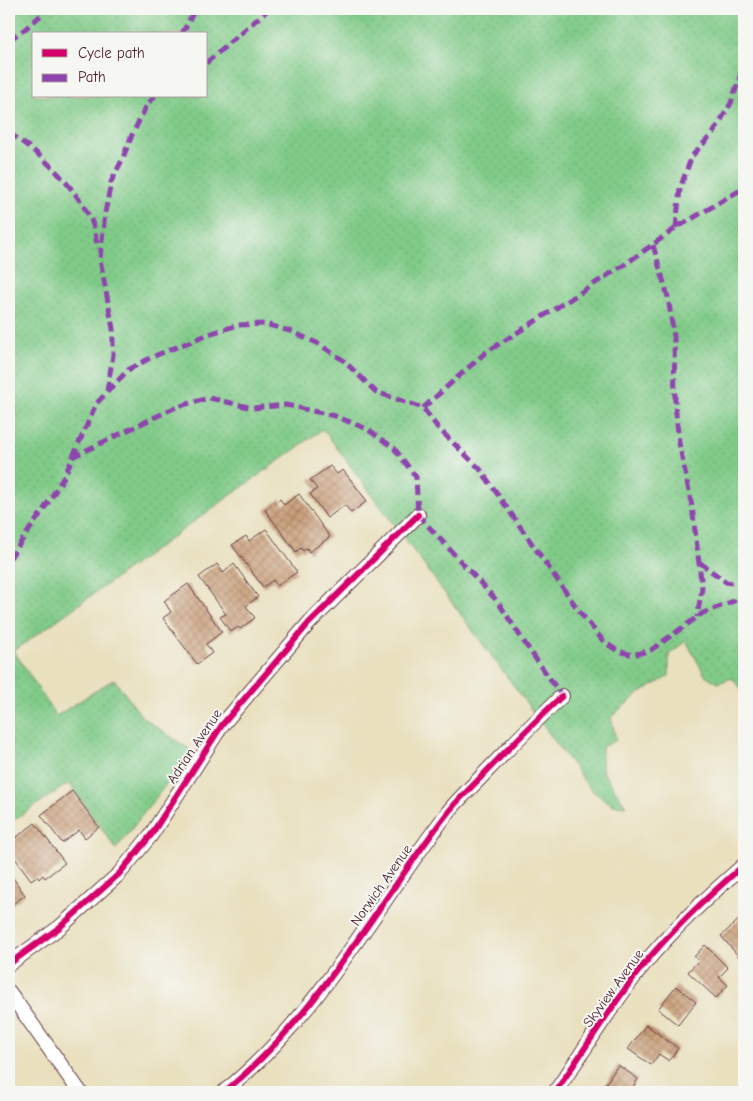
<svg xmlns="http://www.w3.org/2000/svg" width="753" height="1101" viewBox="0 0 753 1101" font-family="'Comic Neue',sans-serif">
  <defs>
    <pattern id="grass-dots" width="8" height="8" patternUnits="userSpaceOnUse" patternTransform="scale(1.25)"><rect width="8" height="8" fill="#80cb88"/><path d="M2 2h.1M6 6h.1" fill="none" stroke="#70ae76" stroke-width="1.8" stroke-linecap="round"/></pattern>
    <pattern id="building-cross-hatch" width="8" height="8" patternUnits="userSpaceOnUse" patternTransform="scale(1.25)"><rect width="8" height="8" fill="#c99c76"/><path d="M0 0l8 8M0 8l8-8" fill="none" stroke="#a57f61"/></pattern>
  </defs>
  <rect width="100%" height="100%" fill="#f6f6f2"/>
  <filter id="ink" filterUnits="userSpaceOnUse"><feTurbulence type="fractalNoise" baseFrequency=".02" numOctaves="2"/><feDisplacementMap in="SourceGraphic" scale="10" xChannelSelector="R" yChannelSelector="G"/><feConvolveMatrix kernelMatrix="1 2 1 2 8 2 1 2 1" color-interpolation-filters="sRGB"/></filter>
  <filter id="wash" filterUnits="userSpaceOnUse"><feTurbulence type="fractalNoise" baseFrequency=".0096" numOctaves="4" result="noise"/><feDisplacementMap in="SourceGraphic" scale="20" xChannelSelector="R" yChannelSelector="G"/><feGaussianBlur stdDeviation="1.12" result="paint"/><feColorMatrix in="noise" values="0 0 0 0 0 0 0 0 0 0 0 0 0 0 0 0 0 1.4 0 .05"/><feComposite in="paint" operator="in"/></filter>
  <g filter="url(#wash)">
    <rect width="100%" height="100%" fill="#e9e0be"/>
    <path fill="url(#grass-dots)" stroke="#65755a" fill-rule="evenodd" d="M9,9H744V693L732,678L718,683L705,675L686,641L669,654V676L637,695L611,717L616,740L602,747V771L626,806L613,805L591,790L323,429L14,651L56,716L114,679L142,717L192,751L116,849L69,783L9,823ZM34,34H206V96H34Z"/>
    <g id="blocks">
      <path fill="url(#building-cross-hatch)" d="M330,466L337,474L343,470L367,501L351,513L345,505L327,518L310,494L317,489L310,480Z
        M299,494L330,537L309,552L307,548L303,551L301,548L296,552L265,510L280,499L284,505Z
        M266,529L297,572L277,586L273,580L263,587L232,545L246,536L249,541Z
        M217,564L223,573L234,564L258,597L246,606L255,618L240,629L238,627L231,632L220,617L226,614L199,577Z
        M188,584L222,632L206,644L212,653L197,664L163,618L171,612L164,601Z
        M72,791L99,827L85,838L79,830L62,843L41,815Z
        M35,823L65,863L45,878L43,875L39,879L37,876L31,880L9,850V843Z
        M9,872L25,895L9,907Z
        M744,915V952L739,957L721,936Z
        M705,945L728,968L719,977L728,985L716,998L688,972L698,961L694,957Z
        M676,986L696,1002L678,1025L658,1009Z
        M646,1025L678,1048L669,1061L659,1054L651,1065L628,1049Z
        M618,1065L638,1079L630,1092H603L601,1091Z"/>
    </g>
  </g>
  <g filter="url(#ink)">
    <use href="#blocks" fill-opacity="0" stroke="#623c41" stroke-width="1"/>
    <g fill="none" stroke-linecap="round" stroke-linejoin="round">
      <defs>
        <path id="minor" d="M9,964L60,927L119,874L151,835L222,725L309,623L418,515
          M9,992L80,1092
          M224,1092C317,1017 374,909 446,815C456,801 470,789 482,776C508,749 534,722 562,696
          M555,1092C585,1050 611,1005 644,964C674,928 708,896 744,865"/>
      </defs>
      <use href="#minor" stroke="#623c41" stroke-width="16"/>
      <use href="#minor" stroke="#fff" stroke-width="14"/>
      <path stroke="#8e44ad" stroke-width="5" stroke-dasharray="10 5" stroke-linecap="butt" d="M182,34L195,9
        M9,40L25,29L48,9
        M206,63L269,9
        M9,133C42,154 75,186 92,222C95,230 96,240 98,249
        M676,228L680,188L692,156L714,132L731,103L744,65
        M653,245L668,297L674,337L675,404L679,443L692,506L702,588L697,617
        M107,391L113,355V329L100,259L105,213L111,182L122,160L132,135L147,105L155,96
        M423,408L485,353L624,265L676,228L744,188
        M72,457L176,407L209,398L253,408L286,405L335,416L367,429L394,448L416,477L418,515L498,602L526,645L562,696
        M9,559L44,509L65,475L96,404L128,370L152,357L209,334L238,325L265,324L290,331L317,343L343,360L376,392L423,408L438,428L480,469L579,611L604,642L618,651L633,655L651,650L703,613L744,597
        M699,562L726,582L744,585"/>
      <defs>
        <path id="cycleway" d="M9,964L60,927L119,874L151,835L222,725L309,623L418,515
          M224,1092C317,1017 374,909 446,815C456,801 470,789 482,776C508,749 534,722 562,696
          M555,1092C585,1050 611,1005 644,964C674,928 708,896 744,865"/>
      </defs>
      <use href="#cycleway" stroke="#f6f6f2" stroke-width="9"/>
      <use href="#cycleway" stroke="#d6006c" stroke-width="6"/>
    </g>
  </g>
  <g text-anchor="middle" stroke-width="4" stroke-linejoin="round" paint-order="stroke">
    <g font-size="14" fill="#4a1f2b" stroke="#f6f6f2">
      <text transform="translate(194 746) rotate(-56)" y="5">Adrian Avenue</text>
      <text transform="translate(381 885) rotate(-55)" y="5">Norwich Avenue</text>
      <text transform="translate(613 988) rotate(-54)" y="5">Skyview Avenue</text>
    </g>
  </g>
  <rect width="753" height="1101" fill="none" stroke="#f6f6f2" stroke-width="30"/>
  <rect x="32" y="32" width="175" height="65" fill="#f6f6f2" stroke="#b1a0a2"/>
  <rect x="42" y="49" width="25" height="8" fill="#d6006c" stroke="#b1a0a2"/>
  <text x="78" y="58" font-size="15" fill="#4a1f2b">Cycle path</text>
  <rect x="42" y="74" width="25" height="8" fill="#8e44ad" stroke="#b1a0a2"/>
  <text x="78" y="82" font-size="15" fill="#4a1f2b">Path</text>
</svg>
